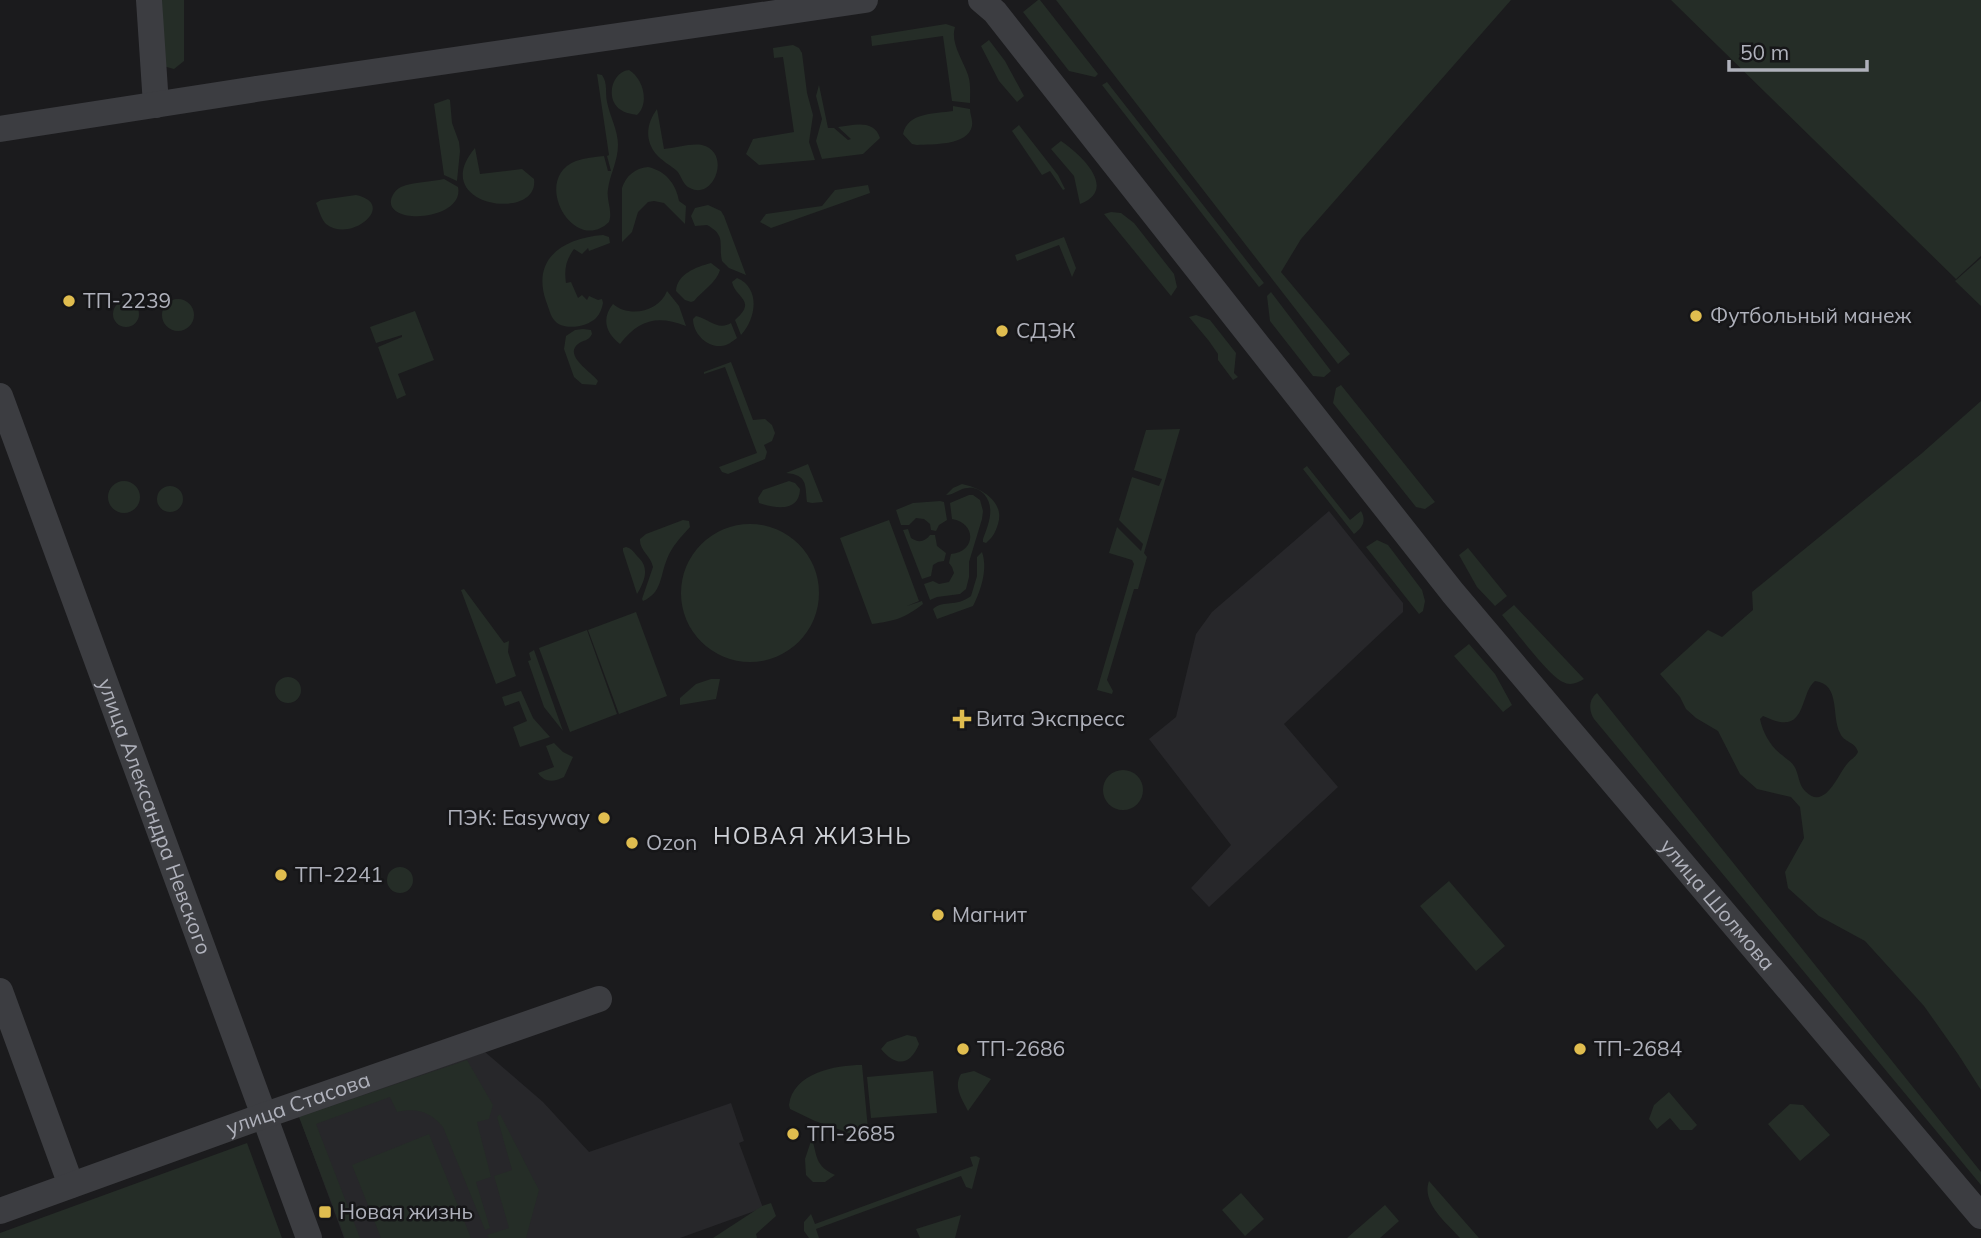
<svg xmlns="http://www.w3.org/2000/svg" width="1981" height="1238" viewBox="0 0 1981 1238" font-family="Mulish,sans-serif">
  <rect width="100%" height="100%" fill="#1b1b1d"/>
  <path fill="#27272a" d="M1329,511L1403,603V612L1284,724L1338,787L1209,907L1191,888L1231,845L1149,739L1176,717L1196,634L1212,612Z
    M485,1052L543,1102L589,1152L731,1103L744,1141L739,1143L763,1208L680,1238H344L299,1116Z"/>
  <path fill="#252d27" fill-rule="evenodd" d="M162,0H184V61L174,69L163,66Z
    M1038,0H1040L1098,74L1095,77L1069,71L1023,12Z
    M1056,0H1511L1301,239L1281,272L1350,354L1338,364Z
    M1671,0H1981V256L1956,279Z
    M946,24L955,27C950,43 963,60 968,75C971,84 970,94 970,103L952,101L943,36L872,46L871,36Z
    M989,40L1005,61L1024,96L1017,102L999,81L981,46Z
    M793,45L799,48L802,53L807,93L813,115L809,142L815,160L759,165L746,154L753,139L794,132L783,57L774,58L773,48Z
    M629,70C643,78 650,103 637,115C632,114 625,113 621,110C605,100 611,72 629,70Z
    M597,74L602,75C608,84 605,92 607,102C610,117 618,130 618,145C618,161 610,174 608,189C606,201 613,210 609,222C574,256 530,179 576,161C585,158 595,157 604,156L608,171H611L607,156L609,155Z
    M1107,82L1264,283L1259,287L1102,85Z
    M819,85L828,128H834L848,140L851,139L838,127C854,125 874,119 880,138L863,154L822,159L816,141L822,119L816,96Z
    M448,99L450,100L452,123L459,142L460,151L457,181L444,175L434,104Z
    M953,106L970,109C970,115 973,120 972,126C968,146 932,144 917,145L912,144L903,134C908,112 934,114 953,111Z
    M657,109L664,149C675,148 691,143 702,145C732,152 714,201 690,188C683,185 682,177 677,171C670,165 662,161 656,154C644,139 647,123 657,109Z
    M1019,125L1058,175L1065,189L1063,190L1050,171L1042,175L1012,131Z
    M1061,141C1080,154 1119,189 1080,204L1074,176L1051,149Z
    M475,148L480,174L522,169L534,179C540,223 426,206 475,148Z
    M648,167C666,171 676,184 679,201L686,206L685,224L664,203L654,201L648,202L638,212L632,232L622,242V188C626,176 635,168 648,167Z
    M444,179L458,187C465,220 387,226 391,200C392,195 396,189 401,187C413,182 431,182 444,179Z
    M868,185L870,193L771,228L760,222L766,214L822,206L835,190Z
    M356,195C398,204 351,244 326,224C321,219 319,210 316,203L321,200Z
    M708,205L721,211L724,216L746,275L729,268L722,261C718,244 727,236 707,225L695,226L691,216L695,208Z
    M1111,212L1121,213L1134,223L1174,274L1177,287L1171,296L1104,214Z
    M603,235L609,237L610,243L589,251L588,248L582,254L574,249C566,260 564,269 566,283L571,282L578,298L582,295L587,300L589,296L598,300L602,299L603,303C602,308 600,314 596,318C587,327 564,331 555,321C550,316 549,308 546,301C531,257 565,238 603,235Z
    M1064,237L1076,268L1072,277L1059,245L1017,261L1015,255Z
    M1981,258V306L1955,281Z
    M711,263L720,270C717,282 702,291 694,301L691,302L685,300L676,291C677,274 696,267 711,263Z
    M737,278C761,288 756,319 741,335L735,320C758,300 735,298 732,282Z
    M667,291L679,306L686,326C658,315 639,319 620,344C606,333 601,319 613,304C629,318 659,312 667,291Z
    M1271,292L1331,371L1324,377L1313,376L1270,321L1267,296Z
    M162 315a16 16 0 1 1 32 0a16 16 0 1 1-32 0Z
    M113 314a13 13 0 1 1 26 0a13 13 0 1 1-26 0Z
    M415,311L434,360L398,374L406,395L397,399L378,347L402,337V335L376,343L370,327Z
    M1196,315L1210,320L1236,353L1234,373L1238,377L1233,380L1218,360V354L1209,341L1189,317Z
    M696,316C709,319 718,331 731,323L737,338C733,341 727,346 721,346C706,347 693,333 693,319Z
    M583,329L591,330L592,334C588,342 584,339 578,344C563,356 593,373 598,381L596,385L582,384L574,377L564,349L566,336L575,330Z
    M731,362L753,420L765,419L772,425L775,433L772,441L764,445L767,452L765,459L728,474L722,472L719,467L757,453L725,367L704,374V372Z
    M1341,385L1435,502L1425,509L1416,507L1333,403L1336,388Z
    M1981,401V1090L1958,1054L1924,1006L1865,941L1819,916L1788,888L1785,872L1804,838L1800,807L1791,797L1757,789L1740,774L1718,731L1696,718L1686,709L1680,697L1660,674L1708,630L1722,637L1753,610L1752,592L1921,454ZM1815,681C1841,684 1831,716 1840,733C1844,743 1855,741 1858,752C1855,758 1851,759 1847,764C1838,774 1825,812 1805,791C1798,784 1799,773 1794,766C1791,761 1786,759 1782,755C1770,746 1763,733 1760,719L1763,716C1769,718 1774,721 1780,722C1806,726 1801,692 1815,681Z
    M1180,429L1144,553L1147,557L1138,589H1134L1107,680L1113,691L1112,694L1097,690L1134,564L1132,560L1109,553L1117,527L1141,551L1143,544L1119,520L1132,477L1159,486L1162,479L1134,470L1146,430Z
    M808,464L823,502L812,503L807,502C805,485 808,475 786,473Z
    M1307,466L1350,520L1361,511C1367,521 1362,528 1354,534L1303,469Z
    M789,481L795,483L800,489C799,513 775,508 759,503L758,498L763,490Z
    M108 497a16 16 0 1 1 32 0a16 16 0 1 1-32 0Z
    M962,484C982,488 1005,502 998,524C995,533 993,537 986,543L983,542V539C988,525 996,508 984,494C980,490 974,487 968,488C960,488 954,495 946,495L953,488Z
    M157 499a13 13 0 1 1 26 0a13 13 0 1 1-26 0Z
    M969,495H973L980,500L983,511L982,519L969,562V577L966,589L960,594L937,597L930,600L924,584L933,581L939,584L949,582L954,573L952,567L949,563L951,554C976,552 977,523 952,519L950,503Z
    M940,501L944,502L947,520L939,525L936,531L931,530L930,524L924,519L916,518L909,525H901L896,510L913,503Z
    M683,520L689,521L690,527C681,537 672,546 667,559C660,576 662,593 643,601L642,599L653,567C651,556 639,550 640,539L646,534Z
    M889,520L919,601L907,606L922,601L923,604C905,618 895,621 872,624L840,538Z
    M681 593a69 69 0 1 1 138 0a69 69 0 1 1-138 0Z
    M908,529L911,538C918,543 925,542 930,535H935L937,546L946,553L944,561L938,562L933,565L931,576L922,579L903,530Z
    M1377,540L1388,545L1422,590L1425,601L1423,611L1419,614L1366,547Z
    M626,547C633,549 634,553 639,558C650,569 644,582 637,594L623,551V548Z
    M1468,548L1507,596L1495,606L1477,587L1459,555Z
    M982,552C988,569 981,590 973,606L937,619L933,609C945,599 955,608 971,596L977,576V557Z
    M464,589L504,643L509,641L508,652L516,676L496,684L461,590Z
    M1514,605L1584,679C1577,683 1570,686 1563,682C1549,676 1514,629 1502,615Z
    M636,612L667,696L619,714L588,630Z
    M587,630L617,714L570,732L539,648Z
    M1469,644L1495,674L1512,705L1503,712L1454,656Z
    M534,650L563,731L544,707L528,661L531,660L529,653Z
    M275 690a13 13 0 1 1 26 0a13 13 0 1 1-26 0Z
    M711,679H720L716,699L680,705V698L696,684Z
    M521,691L533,718L550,737L520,747L513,727L527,721L519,701L505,706L502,697Z
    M1597,693L1981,1172V1185L1594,719C1589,711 1588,700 1597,693Z
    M554,743L563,752L573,757L564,777C554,782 545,783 538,773L554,767L546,746Z
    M1103 790a20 20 0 1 1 40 0a20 20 0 1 1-40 0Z
    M387 880a13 13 0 1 1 26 0a13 13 0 1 1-26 0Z
    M1449,881L1505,946L1476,971L1420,906Z
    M907,1035L916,1037L919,1044C910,1066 896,1067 881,1049L887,1042Z
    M467,1060L493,1105L489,1119L477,1122L491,1177L476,1182L490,1228L485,1230L443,1127C431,1112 416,1107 397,1112L390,1097L316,1124L360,1238H345L299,1117Z
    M862,1065L869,1140L815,1121L790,1109L789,1105C793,1073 835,1065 862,1065Z
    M933,1071L937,1113L871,1118L867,1077Z
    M974,1071L991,1079L968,1111C962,1099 953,1087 961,1074Z
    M1669,1092L1697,1125L1692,1130H1680L1670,1118L1657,1129L1649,1119L1654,1105Z
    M1790,1104L1803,1105L1830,1135L1800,1161L1768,1124Z
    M500,1114L539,1190L526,1238H489L487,1235L509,1228L494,1176L512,1170L497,1117Z
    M429,1134L471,1238H381L352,1165Z
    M812,1138C817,1156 815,1166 835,1175L825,1182H813L806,1175L805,1159Z
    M247,1143L282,1238H0V1233Z
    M976,1156L980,1158L972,1189L966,1187L961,1176L816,1229L819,1238H809L804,1231V1222L811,1214L815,1224L973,1166L970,1157Z
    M1429,1181L1479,1238H1460C1447,1223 1421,1203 1429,1181Z
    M1241,1193L1264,1219L1245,1236L1222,1210Z
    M771,1203L776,1216L756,1234L757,1238H713L762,1206Z
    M1385,1205L1399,1221L1380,1238H1347Z
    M961,1215L955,1238H920L916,1229Z"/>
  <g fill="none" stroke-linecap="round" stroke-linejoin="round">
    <g stroke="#3c3d41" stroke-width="26">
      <path d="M149,0L156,105"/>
      <path id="s1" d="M981,0L995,12L1453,593L1981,1216"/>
      <path d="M0,129L256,89L865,0"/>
      <path id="s2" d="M0,396L309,1238"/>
      <path d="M0,991L71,1185"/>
      <path id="s3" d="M0,1211L263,1116L599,999"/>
    </g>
  </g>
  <g fill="#e0bd4f" stroke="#161618" stroke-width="2.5">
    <circle cx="69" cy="301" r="7"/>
    <circle cx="1696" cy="316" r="7"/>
    <circle cx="1002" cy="331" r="7"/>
    <path d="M958.5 708.5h7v7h7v7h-7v7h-7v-7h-7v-7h7z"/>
    <circle cx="604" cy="818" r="7"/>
    <circle cx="632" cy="843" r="7"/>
    <circle cx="281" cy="875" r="7"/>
    <circle cx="938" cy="915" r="7"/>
    <circle cx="963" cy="1049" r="7"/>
    <circle cx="1580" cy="1049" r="7"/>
    <circle cx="793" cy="1134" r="7"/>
    <rect x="318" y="1205" width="14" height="14" rx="3.5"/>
  </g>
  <g text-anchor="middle" stroke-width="5" stroke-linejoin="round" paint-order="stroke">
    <g font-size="21" fill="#afb1bb" stroke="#161618" text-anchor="start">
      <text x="83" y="308">ТП-2239</text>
      <text x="1710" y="323">Футбольный манеж</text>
      <text x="1016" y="338">СДЭК</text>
      <text x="976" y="726">Вита Экспресс</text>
      <text x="590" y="825" text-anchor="end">ПЭК: Easyway</text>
      <text x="646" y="850">Ozon</text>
      <text x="295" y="882">ТП-2241</text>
      <text x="952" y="922">Магнит</text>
      <text x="977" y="1056">ТП-2686</text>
      <text x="1594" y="1056">ТП-2684</text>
      <text x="807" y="1141">ТП-2685</text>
      <text x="339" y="1219">Новая жизнь</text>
    </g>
    <g font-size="21" fill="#afb1bb" stroke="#161618">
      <text dy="7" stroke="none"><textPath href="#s2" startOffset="448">улица Александра Невского</textPath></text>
      <text dy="7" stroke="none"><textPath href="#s1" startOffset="1167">улица Шолмова</textPath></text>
      <text dy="7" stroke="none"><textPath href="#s3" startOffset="317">улица Стасова</textPath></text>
    </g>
    <g font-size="23" letter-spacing="2" fill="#cfd1d7" stroke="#161618">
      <text x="813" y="844">НОВАЯ ЖИЗНЬ</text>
    </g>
  </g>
  <path d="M1729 60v10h138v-10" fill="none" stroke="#afb1bb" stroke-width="3.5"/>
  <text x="1740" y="60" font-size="21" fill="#afb1bb" stroke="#161618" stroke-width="5" paint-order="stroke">50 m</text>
</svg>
